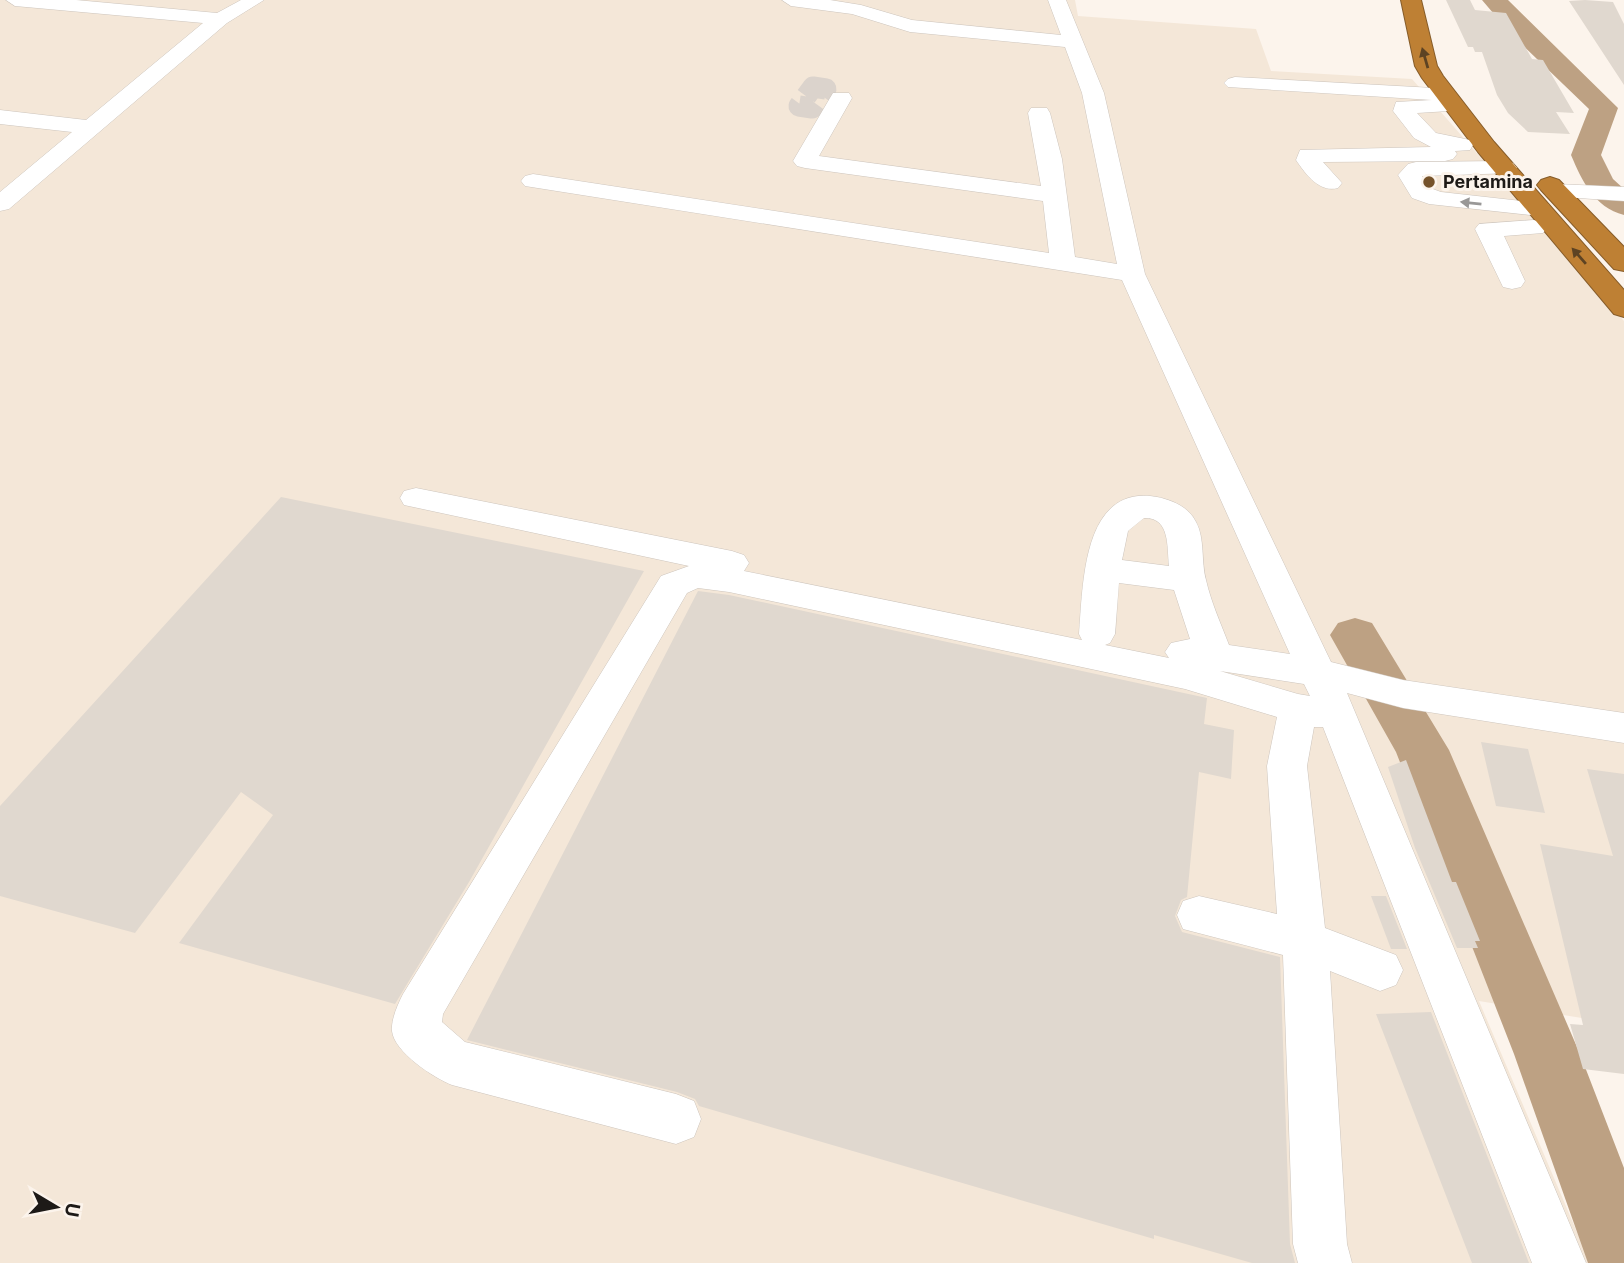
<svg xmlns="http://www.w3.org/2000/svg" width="1624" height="1263" viewBox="0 0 1624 1263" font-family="Inter,sans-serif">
  <rect width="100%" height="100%" fill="#fcf4ec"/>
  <path fill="#f4e7d8" d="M0,0H1075L1078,16L1256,29L1271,71L1412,79L1624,321V1025L1479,1001L1590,1263H0Z"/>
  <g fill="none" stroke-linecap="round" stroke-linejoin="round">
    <path fill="#bda183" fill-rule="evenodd" d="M1482,0H1508L1618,108L1601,155L1613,179L1624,189V215C1594,207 1582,181 1571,155L1589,109L1511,34Z
      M1355,618L1372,623L1449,750L1580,1054L1624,1168V1263H1588L1514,1054L1396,752L1330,635L1338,623Z"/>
  </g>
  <path fill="#e0d8cf" d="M1446,0H1470L1475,10L1506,13L1532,59L1543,60L1574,113L1556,112L1570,134L1528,132L1508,113L1497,95L1482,52H1475L1473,47H1468Z
    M1585,0L1613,2L1624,24V85L1569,1Z
    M281,497L644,571L469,882L395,1004L179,943L273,815L241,792L135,933L0,896V806Z
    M698,591L729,595L1207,698L1204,724L1234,730L1231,779L1199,772L1187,897L1181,900L1175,916L1182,932L1280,957L1290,1244L1295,1263H1252L1154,1235V1239L699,1106L695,1099L677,1092L467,1040Z
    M1481,742L1528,749L1545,813L1496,806Z
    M1406,760L1452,882H1456L1480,941H1475L1478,948H1457L1415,848L1388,767Z
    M1587,769L1624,774V1074L1583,1069L1570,1024L1583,1025L1540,844L1613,856Z
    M1371,896H1386L1407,949H1391Z
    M1431,1012L1529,1263H1472L1376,1014Z"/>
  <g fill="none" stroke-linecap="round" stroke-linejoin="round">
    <path stroke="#dbd3cc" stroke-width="21" stroke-dasharray="21 10" stroke-linecap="butt" d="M813,87L826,89L812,108L799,106Z"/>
    <defs>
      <path id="minor" d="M6,0H76L217,13L241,0H264L227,23L9,209L0,211V192L72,132L0,124V110L86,120L203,23L15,6Z
        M782,0H830L861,5L912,20L1061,35L1048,0H1066L1104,93L1145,274L1331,662L1403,680L1624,713V743L1403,708L1347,693L1586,1263H1532L1323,727H1314L1307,766L1325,928L1396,955L1403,970L1396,985L1380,991L1330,971L1347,1244L1352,1263H1298L1293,1244L1283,955L1183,929L1177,915L1183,901L1199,896L1277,914L1267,766L1277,717L1185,689L729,592L698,588L687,593L443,1014L442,1022L465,1042L676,1094L694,1101L701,1119L694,1137L676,1144L452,1085C434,1078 394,1052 392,1031C391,1019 398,1004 403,994L661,576L689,566L404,505L400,498L404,491L416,488L732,551L744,555L749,563L744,571L1082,640L1079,634C1083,586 1082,483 1157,497C1172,500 1189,507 1196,522C1205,538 1201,562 1206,580C1211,602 1221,624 1229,645L1290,654L1122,280L525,186L521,181L525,176L533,174L1049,253L1043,201L805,168L797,166L793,161L830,98L833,93H849L852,98L819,156L1041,186L1028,113L1031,108H1047L1050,113L1062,159L1075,257L1117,264L1082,93L1065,47L910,32L852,14L791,6ZM1144,518C1170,517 1167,546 1169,566L1122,560L1128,531ZM1119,583L1174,590L1190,639L1171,643L1165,652L1169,658L1105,645L1110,643L1115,634ZM1220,671L1304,684L1310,696L1298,694Z
        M1235,77L1452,89L1455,94L1452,99L1444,100L1452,106L1449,111L1417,113L1436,133L1470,140L1473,145L1470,150L1455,151L1457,154L1453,159L1445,161L1323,162L1342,183L1338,188C1320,193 1306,175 1296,160L1300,150L1431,147L1414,138L1393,111L1396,102L1432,100L1228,87L1224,83L1228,79Z
        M1505,161L1513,163L1517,168L1513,173L1422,176L1430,188L1441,192L1548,204L1551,209L1548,214L1539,216L1429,204L1412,198L1398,175L1408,164L1416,162Z
        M1556,184L1624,187V201L1547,196L1544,191L1547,186Z
        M1534,220L1543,223L1547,228L1543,233L1504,236L1525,281L1521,287L1512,289L1503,287L1475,229L1479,224Z"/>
      <path id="highway" d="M1401,0H1421L1437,66L1443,76L1494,142L1624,290V317L1614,314L1478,152L1422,78L1415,66Z
        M1550,177L1559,180L1624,247V271L1614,269L1541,190L1537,185L1541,180Z"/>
    </defs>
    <use href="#minor" stroke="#cdc5bd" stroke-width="1"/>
    <use href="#highway" stroke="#865c2a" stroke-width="2"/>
    <use href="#minor" fill="#fff" fill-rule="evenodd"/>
    <use href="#highway" fill="#be8034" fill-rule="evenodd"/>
  </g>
  <defs><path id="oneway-solid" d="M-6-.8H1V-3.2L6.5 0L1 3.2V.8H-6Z" transform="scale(1.75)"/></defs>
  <g fill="#5d4323">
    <use href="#oneway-solid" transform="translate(1425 58) rotate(-106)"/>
    <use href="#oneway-solid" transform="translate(1579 256) rotate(-131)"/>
  </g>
  <use fill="#999897" href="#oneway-solid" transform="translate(1471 203) rotate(-174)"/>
  <circle fill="#75522a" stroke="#fcf4ec" stroke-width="2.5" cx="1429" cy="182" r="7"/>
  <g text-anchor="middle" stroke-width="6" stroke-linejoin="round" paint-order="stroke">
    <g font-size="18" font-weight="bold" fill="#1d1a17" stroke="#fcf4ec" text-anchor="start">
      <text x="1443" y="188">Pertamina</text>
    </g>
  </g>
  <g transform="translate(56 1207) rotate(100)" stroke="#fcf4ec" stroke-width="5" paint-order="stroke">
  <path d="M0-5L12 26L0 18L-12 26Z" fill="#1d1a17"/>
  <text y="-10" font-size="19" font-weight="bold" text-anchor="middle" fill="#1d1a17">U</text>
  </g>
</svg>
